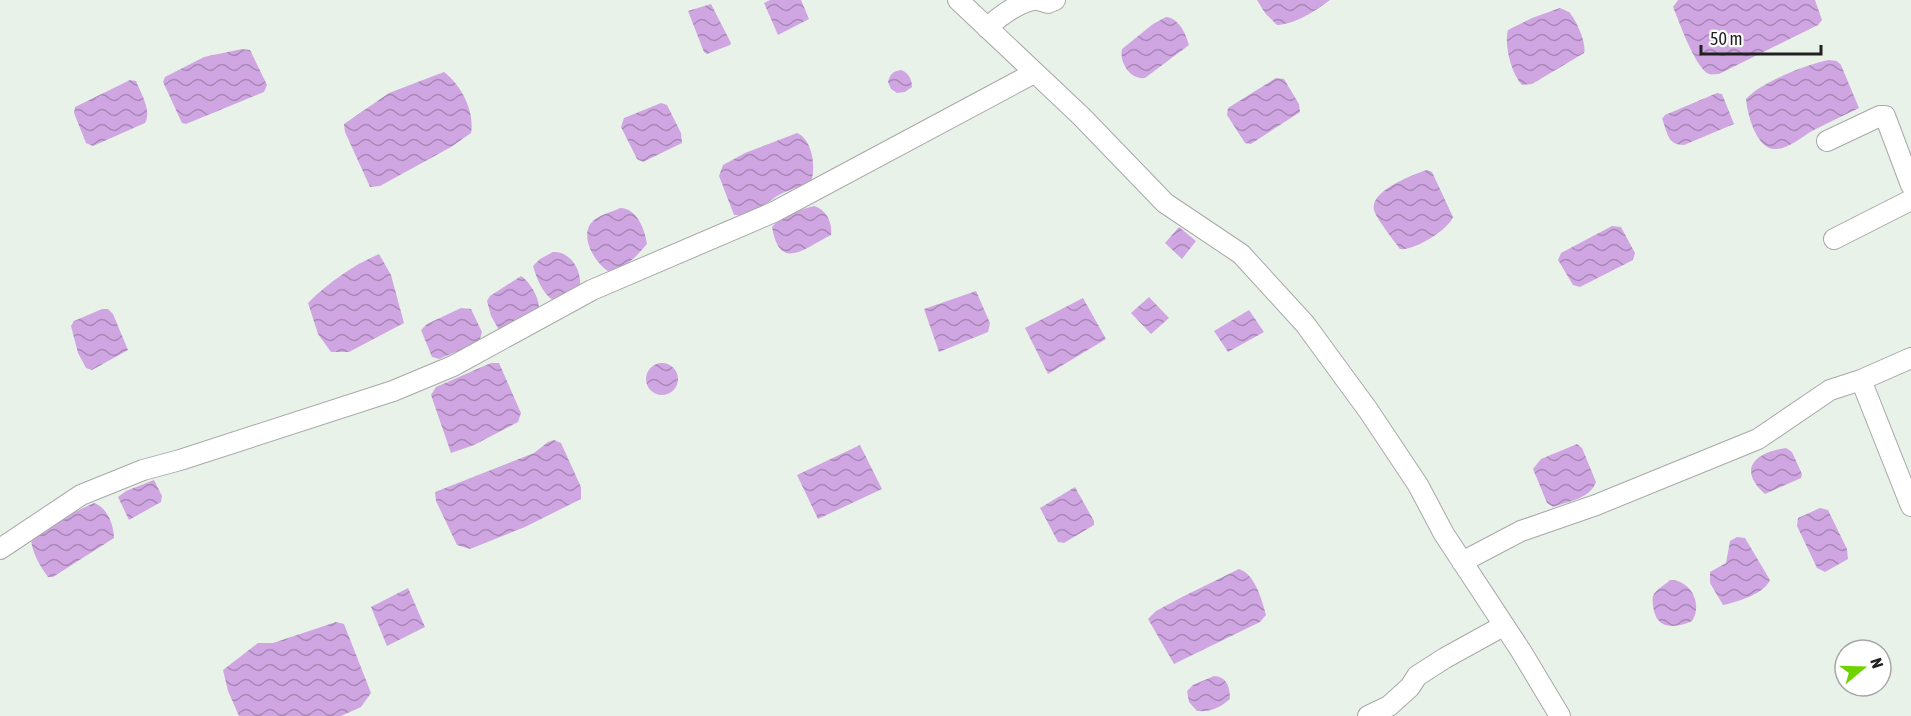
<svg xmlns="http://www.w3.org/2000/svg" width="1911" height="716" viewBox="0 0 1911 716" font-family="'Asap Condensed',sans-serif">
  <defs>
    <pattern id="water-waves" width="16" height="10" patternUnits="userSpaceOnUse" patternTransform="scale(1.5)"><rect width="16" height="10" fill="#d0a6e2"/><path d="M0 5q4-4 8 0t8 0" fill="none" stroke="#a887b7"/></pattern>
  </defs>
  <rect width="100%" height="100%" fill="#e8f2e9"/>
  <path fill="url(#water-waves)" d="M770,0H801L809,19L778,35L764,3Z
    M1257,0H1330C1315,11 1296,24 1277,25L1265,13Z
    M1678,0H1815L1822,20L1818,25L1719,74C1716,74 1712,75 1709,74C1695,68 1679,21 1673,7Z
    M711,4L731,43L730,45L707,54L704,52L688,11Z
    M1560,8C1561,8 1568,12 1569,12C1576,19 1587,44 1584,53L1532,84L1522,85C1511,73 1504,45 1508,30L1532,18Z
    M1166,17C1179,18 1186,34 1189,45L1145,78C1130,80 1119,62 1122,49L1153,24Z
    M242,49L250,50L267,85L264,92L186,124L182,123L163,82L165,77L204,57Z
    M1829,60L1837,61L1841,65L1859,108C1843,116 1827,123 1812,131C1801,137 1788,150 1774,149C1756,148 1747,113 1746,99C1760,83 1807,64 1829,60Z
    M901,70C908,72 912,79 912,87L905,92L897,93L891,89L888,82C890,74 893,71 901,70Z
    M444,72C461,85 475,111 471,133L451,147L380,186L370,187L345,132L344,124L389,93Z
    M1276,78L1284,79L1299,104L1300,112L1251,144L1245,143L1227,115L1228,108Z
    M130,80L136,81C141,94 152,110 145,123L93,146L86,143L74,113L75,107Z
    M1717,93L1722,94L1734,124L1684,145C1667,145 1668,133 1662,119L1665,115Z
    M661,103L667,105L681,133L682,143L643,162L637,159L621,127L624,118Z
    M797,133C813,140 816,168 811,182C799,187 784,191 774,198C762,206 751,216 734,215L719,176L723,165L745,153Z
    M1427,170L1432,172L1453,217C1448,230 1414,251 1400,249C1394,241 1376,218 1374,210C1369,191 1414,174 1427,170Z
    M814,206C826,209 833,223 831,235C803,249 780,272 772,227C782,214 800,210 814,206Z
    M620,208C637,208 645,230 647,244C635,258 626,268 608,271C595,263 578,235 593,221C599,215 612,212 620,208Z
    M1612,226L1621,227L1635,253L1633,260L1580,287L1573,285L1558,260L1561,253Z
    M1179,227L1196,241L1182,259L1165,243Z
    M553,252C571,251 582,271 580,287L554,301C542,293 537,279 533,266L540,259Z
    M379,254L391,275L404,323L349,352H331L318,334L308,303C329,282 352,266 379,254Z
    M521,276C530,282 538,296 539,306L536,312L499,330L491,316L487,301L490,296Z
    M976,291L990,323L988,332L939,352L924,309Z
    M1149,297L1169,318L1151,334L1131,313Z
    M1083,298L1106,339L1048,374L1025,328Z
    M461,308L471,309L482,332L479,342L439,359L432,357L421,330L427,324Z
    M102,309H108L113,314L128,350L92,370L86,368L78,353L71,326L74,321Z
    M1249,310L1264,332L1228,352L1214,331Z
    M491,363H499L521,413L518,422L474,445L451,453L431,395L436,387Z
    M646 379a16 16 0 1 1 32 0a16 16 0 1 1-32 0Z
    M554,440L561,443L581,487V499L525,527L470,549L457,545L436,501L435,492L534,453L548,442Z
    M1577,444L1582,448L1596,482C1590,499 1569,501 1553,507L1547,503L1533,469L1541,459Z
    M860,445L882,489L818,519L797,475Z
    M1786,448L1792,452L1802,474L1801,478L1765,494C1736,468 1757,452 1786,448Z
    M154,480L162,496L161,502L129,520L118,497L126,491Z
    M1075,487L1094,521V525L1064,543L1058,542L1040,508Z
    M94,503C107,507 114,525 114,538L53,577H48C40,566 32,553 31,539L53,522Z
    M1820,508L1828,510L1847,549L1848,559L1825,572L1817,568L1797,526L1798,518Z
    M1737,537L1745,538L1770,580C1764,594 1737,602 1723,605L1710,583V572L1726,563L1730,541Z
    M1239,569C1255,574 1262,600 1266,615L1260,622L1174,664L1148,619L1156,611L1182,597Z
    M1670,580C1691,580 1703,604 1692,621C1678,628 1658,630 1654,611C1653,606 1652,601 1653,596C1655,590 1665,585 1670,580Z
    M408,588L425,627L387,646L371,607Z
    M336,622L344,624L371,693L361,707L341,716H239L228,691L223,670L258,643H273Z
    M1214,676C1227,677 1230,687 1230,699C1220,708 1210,712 1197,711L1189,702L1187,691L1193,685Z"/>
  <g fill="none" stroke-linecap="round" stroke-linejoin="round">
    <defs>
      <path id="minor" d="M958,0L1081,116L1165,203L1241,254L1305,324L1368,410L1418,485L1444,534L1521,651L1560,716
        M1038,0L1048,3L1055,0
        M987,28C1000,16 1015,4 1033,0
        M1827,141L1880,116H1885L1911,185
        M1834,239L1911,200
        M1861,380L1911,506
        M0,549L81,495L143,470L180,460L393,391L453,366L592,290L774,212L1034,73
        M1462,562L1521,531L1596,505L1758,439L1830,390L1861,380L1911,358
        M1368,716L1389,706L1410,687L1417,676L1445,658L1503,626"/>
    </defs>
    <use href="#minor" stroke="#a8a8a8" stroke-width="22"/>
    <use href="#minor" stroke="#fff" stroke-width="20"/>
  </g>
  <g transform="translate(1863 668) rotate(71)"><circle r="28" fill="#ffffff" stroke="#a6a6a6" stroke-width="1.5"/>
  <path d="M0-4.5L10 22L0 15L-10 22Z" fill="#6fd300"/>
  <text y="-9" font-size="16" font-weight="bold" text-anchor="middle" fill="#212121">N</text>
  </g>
  <path d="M1701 45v9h120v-9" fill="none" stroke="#212121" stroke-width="3"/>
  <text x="1710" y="45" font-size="18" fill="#212121" stroke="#ffffff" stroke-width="4.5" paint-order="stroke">50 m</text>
</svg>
